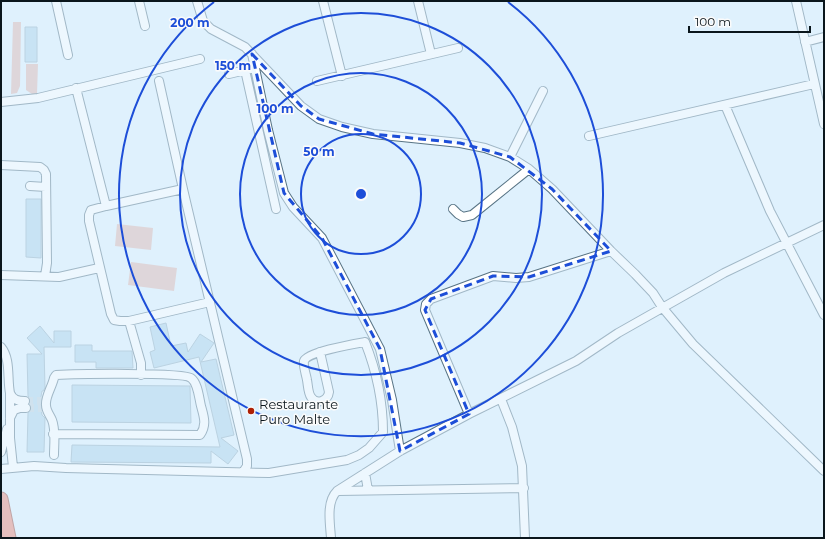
<svg xmlns="http://www.w3.org/2000/svg" width="825" height="539" viewBox="0 0 825 539" font-family="Montserrat,sans-serif">
  <rect width="100%" height="100%" fill="#dff1fd"/>
  <path fill="#deb7af" d="M13,22H21L20,86L17,93L11,94Z
    M26,64H38L37,94H32L26,90Z
    M117,224L153,228L151,250L115,246Z
    M131,262L177,268L174,291L128,285Z"/>
  <path fill="#aed2e8" stroke="#90aec0" d="M25,27H37V62H25Z
    M26,199H41V258L26,257Z
    M166,323L171,346L186,343L188,352L200,334L214,343L201,362L216,359L234,435L221,438L238,451L228,464L211,451V463L71,462L72,445L220,447L199,357L154,368L150,352L155,350L150,327Z
    M40,326L54,343V331H71V347H44L45,388L43,391H42L40,402L42,415L45,418L44,452H27L28,413L31,408L30,404V399L28,396L27,354H42L27,338Z
    M75,345H92V351H132L133,368H96V362H75Z
    M72,385L190,386L191,423L72,422Z"/>
  <g fill="none" stroke-linecap="round" stroke-linejoin="round">
    <path stroke="#bfd0db" stroke-width="8" stroke-dasharray="8 4" stroke-linecap="butt" d="M25,401H42
      M26,408H42"/>
    <defs>
      <path id="minor" d="M56,1L68,55
        M139,1L145,26
        M197,1L203,21L211,29L245,47L301,106L319,119L342,127L373,134L460,143L485,148L510,157L529,169L552,189L611,251L635,274L653,293L662,307L693,344L824,471
        M323,1L342,76
        M418,1L431,54
        M796,1L824,124
        M805,42L824,37
        M252,54L268,130L284,193L293,207L322,238L380,349L392,400L400,451
        M245,70L276,209
        M229,74L250,69
        M159,81L183,189L247,459V466L243,472
        M317,81L458,48
        M76,88L106,206
        M1,102L38,98L200,59
        M725,105L770,211L824,315
        M589,136L814,84
        M510,157L543,91
        M1,165L40,167L44,170L46,174L47,263L45,276
        M30,186L46,187
        M183,189L106,206L91,210L89,215V221L111,314L114,320L120,321H129L210,302
        M453,209L458,214L463,217L472,215L529,169
        M1,275L59,277L99,268
        M129,321L141,363V375
        M1,347C11,359 7,378 10,393C13,400 18,401 25,401
        M10,393V438L13,467
        M501,399L512,427L522,466L525,538
        M469,414L425,310L426,304L431,299L493,276L516,278L529,277L611,251
        M10,418L14,410L20,408H26
        M53,434L200,435C207,425 204,417 201,406C199,398 198,383 191,378C183,372 73,374 56,375L54,378C52,387 45,397 46,405C46,411 50,415 52,420C56,430 54,444 54,455
        M1,452L7,429
        M1,469L34,466L66,468L269,473L347,460L359,455L369,448L383,432C383,401 376,370 365,342C354,344 307,352 304,361C303,367 306,374 307,380C308,385 308,393 311,397C317,406 328,400 329,392L320,352
        M365,473L368,490
        M338,491L524,488
        M331,538C330,523 326,502 337,491L400,451L469,414L576,361L618,333L724,273L824,225"/>
      <path id="trunk" d="M1,499L9,538"/>
    </defs>
    <use href="#minor" stroke="#587485" stroke-width="10"/>
    <use href="#trunk" stroke="#9a4a3d" stroke-width="15"/>
    <use href="#minor" stroke="#fff" stroke-width="8"/>
    <use href="#trunk" stroke="#ec8472" stroke-width="13"/>
  </g>
  <path d="M0 0H825V539H0ZM252,54L301,106L319,119L373,134L460,143L510,157L552,189L611,251L529,277L493,276L431,299L425,310L469,414L400,451L380,349L322,238L284,193Z" fill="#dff1fd" fill-opacity=".55" fill-rule="evenodd"/>
  <path fill="none" stroke="#1d4ed8" stroke-width="3" stroke-dasharray="8 5" stroke-linejoin="round" d="M252,54L301,106L319,119L373,134L460,143L510,157L552,189L611,251L529,277L493,276L431,299L425,310L469,414L400,451L380,349L322,238L284,193Z"/>
  <g fill="none" stroke="#1d4ed8" stroke-width="2">
    <circle cx="361" cy="194" r="60"/>
    <circle cx="361" cy="194" r="121"/>
    <circle cx="361" cy="194" r="181"/>
    <path d="M508 2A242 242 0 1 1 214 2"/>
  </g>
  <circle fill="#ad1f04" stroke="#fbfbfb" stroke-width="1.5" cx="251" cy="411" r="4"/>
  <g text-anchor="middle" stroke-width="3" stroke-linejoin="round" paint-order="stroke">
    <g font-size="13" fill="#0a161c" stroke="#fbfbfb" text-anchor="start">
      <text x="259" y="409">Restaurante<tspan x="259" dy="15">Puro Malte</tspan></text>
    </g>
  </g>
  <circle cx="361" cy="194" r="6" fill="#1d4ed8" stroke="#fbfbfb" stroke-width="2"/>
  <g font-size="12" text-anchor="middle" font-weight="bold" fill="#1d4ed8" stroke="#fbfbfb" stroke-width="3" stroke-linejoin="round" paint-order="stroke">
    <text x="190" y="27">200 m</text>
    <text x="233" y="70">150 m</text>
    <text x="275" y="113">100 m</text>
    <text x="319" y="156">50 m</text>
  </g>
  <rect width="825" height="539" fill="none" stroke="#0a161c" stroke-width="4"/>
  <path d="M689 26v6h121v-6" fill="none" stroke="#0a161c" stroke-width="2"/>
  <text x="695" y="26" font-size="12" fill="#0a161c" stroke="#fbfbfb" stroke-width="3" paint-order="stroke">100 m</text>
</svg>
